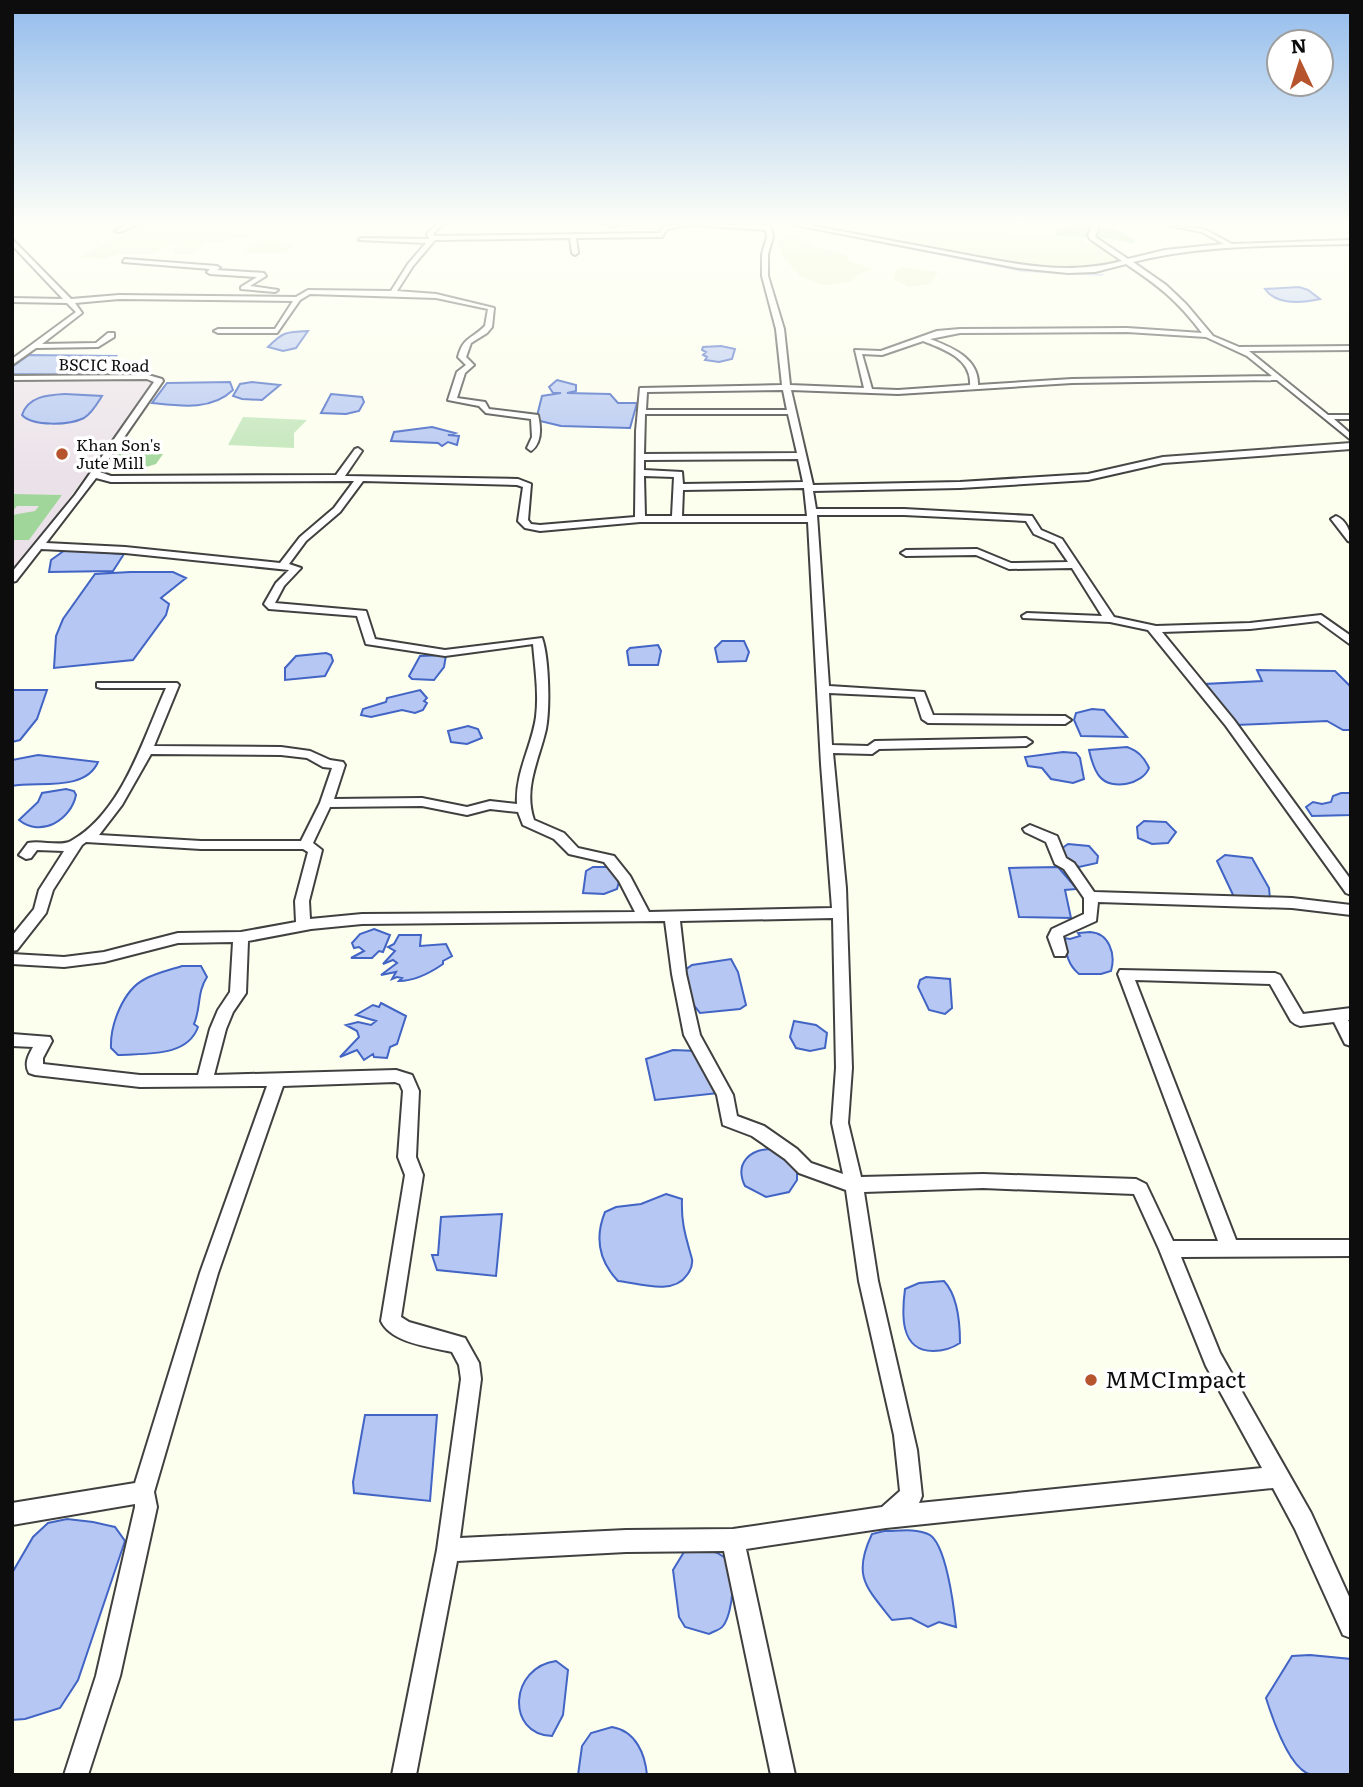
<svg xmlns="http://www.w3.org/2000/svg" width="1363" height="1787" viewBox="0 0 1363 1787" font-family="Literata,serif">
  <rect width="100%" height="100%" fill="#fcfeee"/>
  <path fill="#ebe2e9" d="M12,378H142L156,382L12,575Z"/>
  <path fill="#eaf2cf" d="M332,225L331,229L260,230L248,238H232L224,242H205L193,254H174V250L169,249L180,245L174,244L151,254H121L103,259L79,258L135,226Z
    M901,225L993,226L997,231L1029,237L1081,238L1085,245H1099L1122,260L1087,267L1045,270L1017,267L918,249L911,244L912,241L897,235L895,229Z
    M789,233L814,247L847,255L849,261L873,269L859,274L850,282L824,285L800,276L784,258L776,241Z
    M261,240L284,241L280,245H293L285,253H247L246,249Z
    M903,267L938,272L930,284L908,287L894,279L896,270Z"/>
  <path fill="#c2e6ba" d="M243,417L307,420L294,433V448L228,445Z"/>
  <path fill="#a1d69a" d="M1071,225C1093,225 1118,226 1135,240L1134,244C1109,236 1081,238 1054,236L1058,229Z
    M118,451L163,454L156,464L146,467L109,464Z
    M12,494L62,495L29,540H12V515L35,511L39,506H17L12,512Z"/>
  <path fill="#b5c7f2" stroke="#4164c5" stroke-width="2" d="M1299,287L1308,290L1320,299C1302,303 1277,306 1265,289Z
    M308,331L296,348L283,351L268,347C283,332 285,332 308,331Z
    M721,346L735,349L732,359L719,362L705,360L707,357L703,355L706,352L702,350L703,347Z
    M29,355L116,356L99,375L12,374V367Z
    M557,380L576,385V391L567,393L610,394L618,403H637L630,428L561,426L536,420L542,396L561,393H553L549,387Z
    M230,382L233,390C211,411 180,406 152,403L167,383Z
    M252,382L280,385L262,400L242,399L233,396L240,384Z
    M65,394L102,396C97,404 92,413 84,418C70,425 33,427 22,415C28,396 48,395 65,394Z
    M331,394L362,397L364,402L359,411L346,414L321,413Z
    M432,427L455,433L448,435L459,436L457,445L448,442L442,446L438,443L391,441L394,432Z
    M65,550L124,554L113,571L49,572L51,560Z
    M130,572H173L186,578L161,598L169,604L166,615L133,660L54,668L56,636L63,619L95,574Z
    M722,641H744L749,652L746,661L718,662L715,648Z
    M658,645L661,651L658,665H629L627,651L630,648Z
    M326,653L331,655L333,661L325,676L285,680V668L296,656Z
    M446,655L444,667L434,680L412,679L409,676L420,656Z
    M1257,670L1335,671L1351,687V730H1343L1327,721L1236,725L1205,684L1262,681Z
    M12,690H47L37,719L20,740L12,742Z
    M420,690L427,698L424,701L427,703L423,710L415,713L402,710L371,717L361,715L363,709L386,702L387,698Z
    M1092,709L1104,710L1127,737L1081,736L1074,720L1076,713Z
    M468,726L478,729L482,738L467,744L451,742L448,731Z
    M1127,747C1138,751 1144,757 1149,768C1143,784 1112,791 1100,777C1094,770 1091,759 1089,750Z
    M1063,752L1076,753L1080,758L1084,779L1073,783L1051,779L1042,768L1028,766L1025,757Z
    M38,755L98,762C85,792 38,781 12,786V760Z
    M66,789L74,791L76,795C71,820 41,838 19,820L38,802L42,793Z
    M1341,793H1351V815L1312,816L1306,807L1313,802L1322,804L1331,802L1333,796Z
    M1144,821L1166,822L1176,832L1168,843L1152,844L1138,838L1137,827Z
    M1068,844L1089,846L1098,856L1097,863L1079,867L1066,861L1061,849Z
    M1225,855L1252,858L1269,888L1270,899L1234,897L1217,861Z
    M593,867H611L620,878L617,889L604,894L583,893L586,871Z
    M1058,867L1077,889L1065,890L1071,918L1019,917L1009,868Z
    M374,929L390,935L383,952L379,951L372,958H351L364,951L359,947L354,948L352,943L360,934Z
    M1090,932C1109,933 1116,954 1111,971L1101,974H1079C1067,964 1066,952 1064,938L1070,939L1080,936L1078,933Z
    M399,935H421L420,946L446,944L452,956L443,961V964C430,973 414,981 399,981L402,978L397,977L392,979L396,972L381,975L397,963L393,960L383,964L395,951L388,947L394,944Z
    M731,959L738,972L746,1005L740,1009L700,1013L691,1002L685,970L692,965Z
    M182,966H201L207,977C197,992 201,1008 194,1024L198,1027C187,1058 144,1053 118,1055L111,1048C110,1025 123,990 145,979C156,973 170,970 182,966Z
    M926,977L950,979L952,1008L945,1014L929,1010L918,987L920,980Z
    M381,1003L406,1016L397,1044L390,1047L387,1058L374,1057L373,1054L364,1060L357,1050L340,1057L359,1037L357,1031L346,1025L358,1022L371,1025L376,1021L356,1015L373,1005L379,1007Z
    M794,1021L816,1025L827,1033L825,1048L810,1051L796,1048L790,1037Z
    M673,1050L698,1051L719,1093L655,1100L646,1059Z
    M772,1149L797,1166V1180L789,1192L766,1197L745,1186C734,1163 750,1149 772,1149Z
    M666,1194L682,1199C681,1224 686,1237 692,1259C693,1265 690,1271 687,1275C673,1296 638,1283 618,1281C599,1261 594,1239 605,1212L616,1207L641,1204Z
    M502,1214L496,1276L437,1270L432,1255H438L441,1217Z
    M944,1281C958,1296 960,1323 960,1343C951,1349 943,1351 933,1351C899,1351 902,1312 905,1289L919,1283Z
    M365,1415H437L430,1501L354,1493L353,1482Z
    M67,1519L93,1522L115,1527L125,1541L78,1680L60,1708L25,1719L12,1720V1573L33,1537L48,1523Z
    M884,1531C898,1531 915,1528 928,1534C946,1541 954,1608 956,1627L939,1622L928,1627L911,1618L892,1620C866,1587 852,1576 872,1534Z
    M687,1547C699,1547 714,1550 724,1557C738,1567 733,1613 723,1626C720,1630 714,1631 709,1634L685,1627L679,1617L673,1570Z
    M1310,1655L1351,1659V1775C1339,1775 1324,1777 1312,1775C1290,1771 1272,1717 1266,1698L1292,1656Z
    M556,1661L568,1670L563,1715L552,1736C505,1734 510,1667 556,1661Z
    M612,1727C636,1731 645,1754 647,1775H578L582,1746L591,1733Z"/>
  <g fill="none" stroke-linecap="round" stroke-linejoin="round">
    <path fill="#b5c7f2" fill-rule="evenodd" d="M561,225H652L650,227Z
      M788,225H799L1022,268L1105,274L1102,276L1022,272Z"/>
    <defs>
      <path id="minor" d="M127,225H136L120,232L115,231Z
        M436,225H442L433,234L435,236L660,233L663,226L690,225L667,229L662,237L576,238L578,253L575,255L572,253L570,238L435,240L413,266L397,291L436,294L494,308L492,327L487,333L471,343L466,357L474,365L465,373L457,398L485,402L489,409L538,415C541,427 542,443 531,451L527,448L532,437L531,419L486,413L479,406L448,400L457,372L466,365L458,357C463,337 472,339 485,326L488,309L436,298L310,294L300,300L277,333H218L214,331L218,329H275L293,301L119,299L75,303L82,313L42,344L96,343L108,333H114V337L98,347L36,348L12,365V359L76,312L67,303L12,302V298L63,299L12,245V239L71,299L119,295L296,297L308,290L391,291L408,264L426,243L359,240L362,238L429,239L427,234Z
        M609,225H617L614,227Z
        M692,225H762L771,228L773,237L768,254V276L784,329L790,385L864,388L855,350L881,351L937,331L960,329L1127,328L1202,333C1178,301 1159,286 1126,264L1095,272L1068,273L1018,268L795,225H808C854,234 900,242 946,251C1007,262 1062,277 1122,261L1090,239L1088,235L1093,225H1099L1095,237L1128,259L1165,250L1224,244L1202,232L1169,225L1206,230L1232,244L1351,240V244C1277,246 1204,244 1133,262L1166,285L1186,304L1213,336L1239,347L1351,346V350L1249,351L1328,415H1351V419H1334L1351,434V440L1277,380L1072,383L898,394L791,390L813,485L960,482L1088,474L1163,457L1351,443V449L1163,463L1088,480L960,488L813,491L816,509H904L1032,516L1041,530L1062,539L1114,617L1156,626L1250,623L1321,615L1351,636V645L1318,621L1250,629L1162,632L1234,720L1351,880V895L1346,893L1226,726L1148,630L1110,622L1023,618L1022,616L1027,613L1102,616L1072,568L1009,569L976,555L906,556L901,553L906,550L977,549L1011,563L1068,562L1055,543L1034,534L1026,521L904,515H817L829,686L924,692L933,715L1065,716L1071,720L1065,724L928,723L922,719L915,697L829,693L832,745L868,746L875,741L1026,738L1032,742L1026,746L879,749L872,754L833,753L846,888L852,1068L848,1123L861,1177L983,1174L1136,1179L1146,1184L1173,1241H1218L1118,974L1120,970L1275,973L1280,975L1303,1014L1351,1008V1020H1348L1351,1025V1046L1345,1044L1334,1022L1300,1026L1295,1024L1291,1021L1270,984L1135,980L1236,1240H1351V1256L1181,1257L1220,1353L1311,1513L1351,1601V1638L1343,1635L1295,1529L1273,1488L886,1528L746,1549L795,1775H771L724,1551L626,1552L457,1561L416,1775H392L437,1550L461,1379L459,1365L452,1352C431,1347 391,1343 381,1321L405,1175L398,1157L403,1091L400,1084L395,1082L283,1086L218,1273L154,1492L157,1507L120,1676L88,1775H64L96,1676L135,1507V1504L12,1525V1503L135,1483L200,1273L267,1086L140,1087L35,1075L29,1073C24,1064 28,1056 33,1047L12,1046V1034L50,1037L52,1041L43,1058V1064L140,1075H198L210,1029L218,1010L230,992L233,942L178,943L104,962L64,967L12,964V954L64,957L104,952L178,933L241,932L296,922L295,901L308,852L303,849H201L86,842L82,845L53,890L46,913L17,950L12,951V936L34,909L39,890L64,851L37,850L31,858L26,859L19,855L28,843C41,840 60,847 71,841C122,813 143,739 166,688H101L97,687V683H177L179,685L154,746L281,747L310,751L330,760L343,762L345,765L334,799L422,798L467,807L490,801L517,804C515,773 532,746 536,717C539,693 535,668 533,644L445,656L366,644L357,616L269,609L264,604L276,583L289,570L125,553L41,549L16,581L12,582V572L75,495L154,382L147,379L12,380V376L148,375L162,379L163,381L100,472L111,476L336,475L355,449L358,448L362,451L345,476L518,479L531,484L528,520L531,524L540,525L635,517L636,431L640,388L782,385L776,329L762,276V254L767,237L766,230ZM1127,332L1206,337L1247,356L1272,376L1072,379L978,385C979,358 951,347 930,339L960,333ZM923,341C944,349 972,359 970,385L898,390L872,389L862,354L882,355ZM783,390L787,410H646L647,392ZM645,414H788L797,453L644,454ZM798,459L803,482L683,484L682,472L644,470V460ZM644,476L674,477L672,516H645ZM96,478L111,482L354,481L334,508L300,537L280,563L125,547L46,543ZM363,481L517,485L523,487L518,521L525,528L540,531L640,522H808L821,764L832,908L649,912L630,876L614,856L578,848L564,833L534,820C523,788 539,760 546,729C550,708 549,658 542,638L445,650L375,639L366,611L275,603L284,586L301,568L289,564L306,541L340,512ZM804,488L807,516H682L683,490ZM151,754L281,755L307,758L323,767L332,768L320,803L301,841H201L99,835L122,805ZM422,806L467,815L490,809L518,812L523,825L554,839L569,854L604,862L619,881L635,912L362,914L310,919L309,901L322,850L313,843L330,807ZM833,918L836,1068L832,1123L843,1174L811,1163L797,1149L764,1126L737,1116L733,1095L700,1035L686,974L680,921ZM665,921L672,974L684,1035L717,1095L723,1125L752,1136L785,1159L799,1173L846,1190L859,1281L894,1435L900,1491L882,1507L733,1529L626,1530L460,1538L481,1379L479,1363L465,1338L409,1322L401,1317L423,1175L416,1157L419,1091L412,1075L396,1070L214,1075L226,1029L233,1012L246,993L248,941L311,929L362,924ZM983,1188L1134,1194L1159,1249L1206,1366L1262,1468L919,1503L922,1496L917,1450L878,1281L864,1192Z
        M125,259L217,266L220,268L217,270L264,273L266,276L250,286L278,290L275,292L241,289V287L257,277L210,274L207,272L210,269L123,262Z
        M1336,516C1346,520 1351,532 1351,542L1348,541L1331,519Z
        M1030,825L1057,836L1066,858L1074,863L1094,892L1292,898L1351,905V915L1292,908L1098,902L1096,921L1063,936L1067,952L1065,956H1055L1048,937L1052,929L1084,914V898L1064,869L1055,864L1046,842L1025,832L1023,829Z"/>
    </defs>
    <use href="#minor" stroke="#404040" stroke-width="4"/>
    <use href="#minor" fill="#fff" fill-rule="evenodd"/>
  </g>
  <linearGradient id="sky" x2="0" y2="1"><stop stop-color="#93bcec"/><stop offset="0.47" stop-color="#fefff7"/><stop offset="1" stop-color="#fefff7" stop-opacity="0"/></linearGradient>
  <rect width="1363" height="475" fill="url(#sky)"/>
  <g fill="#b5542d" stroke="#fff" stroke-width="2.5">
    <circle cx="62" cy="454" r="7"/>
    <circle cx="1091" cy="1380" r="7"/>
  </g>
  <g text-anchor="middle" stroke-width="7" stroke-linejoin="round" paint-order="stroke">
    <g font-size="16" fill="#0d0d0d" stroke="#fff">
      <text transform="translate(104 365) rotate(1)" y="6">BSCIC Road</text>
    </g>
    <g font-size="16" fill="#0d0d0d" stroke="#fff" text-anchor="start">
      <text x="76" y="451">Khan Son's<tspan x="76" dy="18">Jute Mill</tspan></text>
    </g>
    <g font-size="23" fill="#0d0d0d" stroke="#fff" text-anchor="start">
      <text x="1105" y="1388">MMCImpact</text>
    </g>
  </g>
  <rect width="1363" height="1787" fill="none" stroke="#0d0d0d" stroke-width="28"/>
  <g transform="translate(1300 63) rotate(356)"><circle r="33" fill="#ffffff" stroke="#9e9e9e" stroke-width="2"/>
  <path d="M0-5L12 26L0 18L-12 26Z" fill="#b5542d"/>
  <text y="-10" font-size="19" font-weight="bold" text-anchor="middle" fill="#0d0d0d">N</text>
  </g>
</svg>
